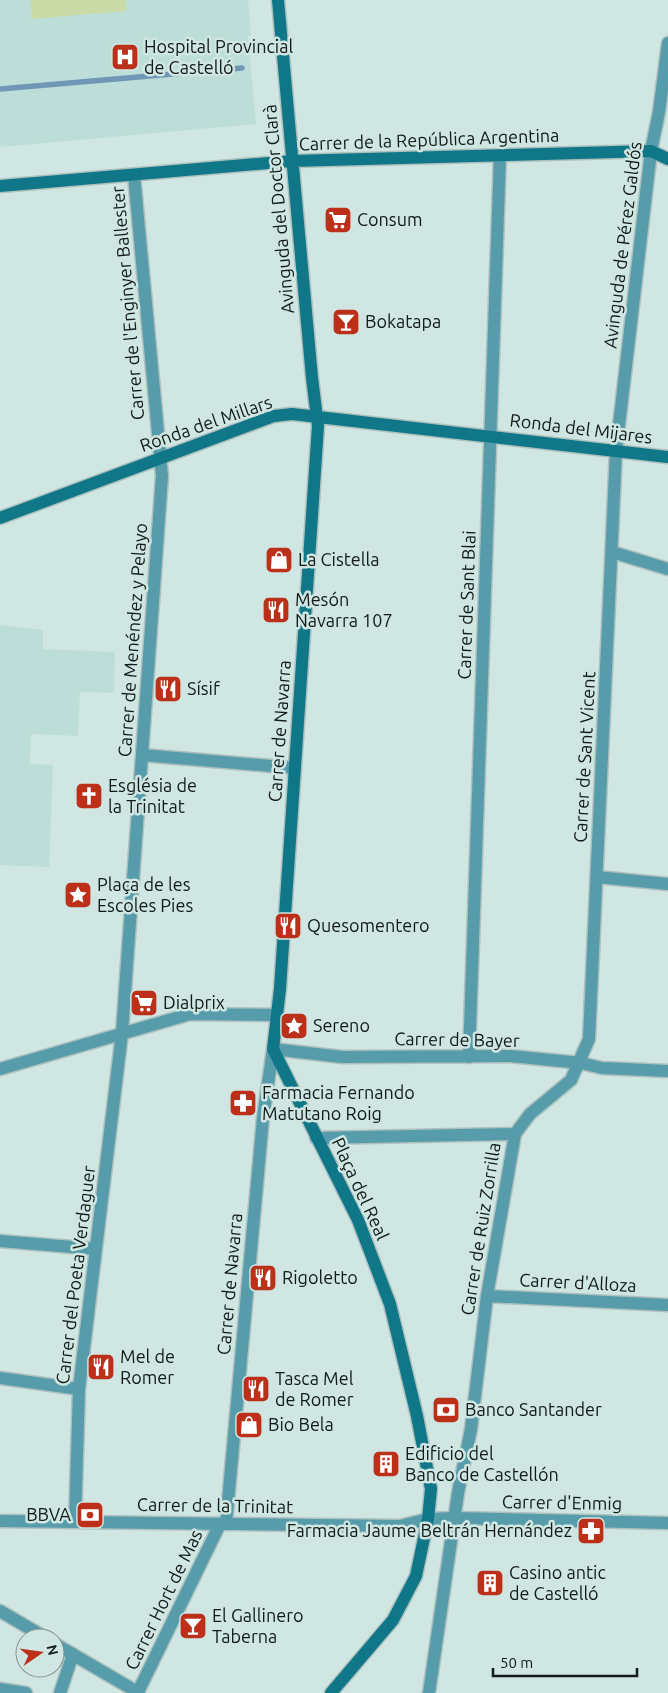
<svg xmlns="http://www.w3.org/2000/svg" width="668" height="1693" viewBox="0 0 668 1693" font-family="Ubuntu,sans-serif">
  <rect width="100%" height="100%" fill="#cfe6e2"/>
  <path fill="#bdded8" d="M0,0H248L251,35L248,36L256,124L0,147Z
    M0,625L43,630V649L115,652L114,693L80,692L78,736L31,734L30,764L53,765L49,867L0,865Z"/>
  <path fill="#cadaa6" d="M30,0H126V11L32,19Z"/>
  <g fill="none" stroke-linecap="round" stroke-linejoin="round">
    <path stroke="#7098b6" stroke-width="5.5" d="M0,89L242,68"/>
    <defs>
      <path id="street" d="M612,552L668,569
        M142,755L295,768
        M597,877L668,884
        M469,1057L500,155
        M0,1069L190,1014L277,1015
        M316,1138L515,1134
        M0,1241L96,1249
        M487,1296L668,1305
        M0,1378L79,1389
        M0,1521L400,1526L428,1519L454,1518L668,1523
        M75,1522L79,1389L122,1033L162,476L134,175
        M226,1524L263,1118L273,1049L342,1057L510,1056L581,1063L602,1068L668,1071
        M0,1611L46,1638
        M55,1644L139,1693
        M0,1689L26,1693
        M138,1692L220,1524
        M60,1693L73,1654
        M429,1693L458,1493L471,1429L487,1296L515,1134L530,1114L571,1080L589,1039L616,451L651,151L659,112L668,43"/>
      <path id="secondary" d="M278,0L312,378L318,426L280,989L273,1049L358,1220L390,1304L417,1416L431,1489L428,1519L416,1576L393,1620L331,1693
        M0,186L292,161L651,151L668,159
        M0,518L274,416L292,414L668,457"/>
    </defs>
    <use href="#street" stroke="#adc1be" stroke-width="15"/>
    <use href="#secondary" stroke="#adc1be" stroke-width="15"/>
    <use href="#street" stroke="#579cab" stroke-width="12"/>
    <use href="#secondary" stroke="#0f7788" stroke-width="12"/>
  </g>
  <defs>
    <symbol id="hospital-square" viewBox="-11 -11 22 22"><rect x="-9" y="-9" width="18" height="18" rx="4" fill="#bc301a" stroke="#cfe6e2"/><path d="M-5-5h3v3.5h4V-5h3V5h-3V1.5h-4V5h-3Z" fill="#fff"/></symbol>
    <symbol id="supermarket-square" viewBox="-11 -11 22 22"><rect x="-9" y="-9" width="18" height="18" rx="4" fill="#bc301a" stroke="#cfe6e2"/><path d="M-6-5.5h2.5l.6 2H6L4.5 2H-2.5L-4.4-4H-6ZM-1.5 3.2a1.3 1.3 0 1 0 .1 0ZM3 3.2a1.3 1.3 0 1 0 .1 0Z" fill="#fff"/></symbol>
    <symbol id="bar-square" viewBox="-11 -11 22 22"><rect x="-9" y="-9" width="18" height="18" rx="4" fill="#bc301a" stroke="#cfe6e2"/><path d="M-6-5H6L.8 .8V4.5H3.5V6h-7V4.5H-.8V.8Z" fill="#fff"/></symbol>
    <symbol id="shop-square" viewBox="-11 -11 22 22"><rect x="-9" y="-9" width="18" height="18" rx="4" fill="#bc301a" stroke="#cfe6e2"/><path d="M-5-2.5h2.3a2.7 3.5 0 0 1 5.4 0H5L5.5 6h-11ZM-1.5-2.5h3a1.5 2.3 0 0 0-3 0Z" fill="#fff"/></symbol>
    <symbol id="restaurant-square" viewBox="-11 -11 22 22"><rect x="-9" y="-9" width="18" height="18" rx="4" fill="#bc301a" stroke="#cfe6e2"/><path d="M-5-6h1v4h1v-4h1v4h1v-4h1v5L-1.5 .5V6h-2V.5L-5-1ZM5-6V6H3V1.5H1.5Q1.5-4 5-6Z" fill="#fff"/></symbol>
    <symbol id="church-square" viewBox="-11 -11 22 22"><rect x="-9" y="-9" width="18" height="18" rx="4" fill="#bc301a" stroke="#cfe6e2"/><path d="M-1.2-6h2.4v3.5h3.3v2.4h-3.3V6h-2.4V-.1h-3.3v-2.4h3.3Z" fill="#fff"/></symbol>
    <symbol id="sight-square" viewBox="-11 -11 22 22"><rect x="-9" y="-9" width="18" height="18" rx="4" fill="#bc301a" stroke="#cfe6e2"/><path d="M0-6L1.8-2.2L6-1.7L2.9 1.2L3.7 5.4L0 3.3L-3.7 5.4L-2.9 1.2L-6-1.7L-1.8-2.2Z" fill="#fff"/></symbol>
    <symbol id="pharmacy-square" viewBox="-11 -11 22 22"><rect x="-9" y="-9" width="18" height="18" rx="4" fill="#bc301a" stroke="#cfe6e2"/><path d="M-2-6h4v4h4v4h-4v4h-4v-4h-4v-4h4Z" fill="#fff"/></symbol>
    <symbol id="bank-square" viewBox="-11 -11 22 22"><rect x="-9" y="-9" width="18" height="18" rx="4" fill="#bc301a" stroke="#cfe6e2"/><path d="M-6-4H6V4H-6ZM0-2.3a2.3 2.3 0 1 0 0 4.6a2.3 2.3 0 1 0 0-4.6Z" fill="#fff"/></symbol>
    <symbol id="building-square" viewBox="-11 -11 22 22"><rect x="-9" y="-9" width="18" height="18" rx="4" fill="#bc301a" stroke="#cfe6e2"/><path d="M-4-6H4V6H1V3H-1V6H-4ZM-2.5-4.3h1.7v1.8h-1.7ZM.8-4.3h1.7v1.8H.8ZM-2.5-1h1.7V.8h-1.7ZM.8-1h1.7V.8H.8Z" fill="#fff"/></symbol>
  </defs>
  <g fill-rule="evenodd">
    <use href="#hospital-square" x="109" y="41" width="32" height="32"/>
    <use href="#supermarket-square" x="322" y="204" width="32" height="32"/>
    <use href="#bar-square" x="330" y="306" width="32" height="32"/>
    <use href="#shop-square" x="263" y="544" width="32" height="32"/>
    <use href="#restaurant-square" x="260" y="594" width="32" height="32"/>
    <use href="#restaurant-square" x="152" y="673" width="32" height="32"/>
    <use href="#church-square" x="73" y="780" width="32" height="32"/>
    <use href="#sight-square" x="62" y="879" width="32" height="32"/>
    <use href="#restaurant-square" x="272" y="910" width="32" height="32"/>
    <use href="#supermarket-square" x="128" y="987" width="32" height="32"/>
    <use href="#sight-square" x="278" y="1010" width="32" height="32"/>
    <use href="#pharmacy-square" x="227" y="1087" width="32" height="32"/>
    <use href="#restaurant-square" x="247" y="1262" width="32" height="32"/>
    <use href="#restaurant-square" x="85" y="1351" width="32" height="32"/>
    <use href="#restaurant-square" x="240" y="1373" width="32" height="32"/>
    <use href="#bank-square" x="430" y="1394" width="32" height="32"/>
    <use href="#shop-square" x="233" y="1409" width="32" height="32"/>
    <use href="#building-square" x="370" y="1448" width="32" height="32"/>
    <use href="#bank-square" x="74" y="1499" width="32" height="32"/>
    <use href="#pharmacy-square" x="575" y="1515" width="32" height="32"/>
    <use href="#building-square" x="474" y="1567" width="32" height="32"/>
    <use href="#bar-square" x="177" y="1610" width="32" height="32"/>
  </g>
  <g text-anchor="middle" stroke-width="5" stroke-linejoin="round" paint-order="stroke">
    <g font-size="18" fill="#111a18" stroke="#cfe6e2" text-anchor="start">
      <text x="144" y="53">Hospital Provincial<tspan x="144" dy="21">de Castelló</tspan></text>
      <text x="357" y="226">Consum</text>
      <text x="365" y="328">Bokatapa</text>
      <text x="298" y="566">La Cistella</text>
      <text x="295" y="606">Mesón<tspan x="295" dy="21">Navarra 107</tspan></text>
      <text x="187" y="695">Sísif</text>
      <text x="108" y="792">Església de<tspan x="108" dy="21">la Trinitat</tspan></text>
      <text x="97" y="891">Plaça de les<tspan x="97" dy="21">Escoles Pies</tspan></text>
      <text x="307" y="932">Quesomentero</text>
      <text x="163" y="1009">Dialprix</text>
      <text x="313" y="1032">Sereno</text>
      <text x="262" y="1099">Farmacia Fernando<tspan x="262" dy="21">Matutano Roig</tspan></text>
      <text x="282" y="1284">Rigoletto</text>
      <text x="120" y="1363">Mel de<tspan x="120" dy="21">Romer</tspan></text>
      <text x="275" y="1385">Tasca Mel<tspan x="275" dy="21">de Romer</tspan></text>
      <text x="465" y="1416">Banco Santander</text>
      <text x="268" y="1431">Bio Bela</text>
      <text x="405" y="1460">Edificio del<tspan x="405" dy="21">Banco de Castellón</tspan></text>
      <text x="71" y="1521" text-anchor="end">BBVA</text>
      <text x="572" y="1537" text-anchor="end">Farmacia Jaume Beltrán Hernández</text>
      <text x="509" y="1579">Casino antic<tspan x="509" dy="21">de Castelló</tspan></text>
      <text x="212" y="1622">El Gallinero<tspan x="212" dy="21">Taberna</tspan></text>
    </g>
    <g font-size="18" fill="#111a18" stroke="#cfe6e2">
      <text transform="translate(429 140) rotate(-2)" y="6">Carrer de la República Argentina</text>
      <text transform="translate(279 209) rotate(-95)" y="6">Avinguda del Doctor Clarà</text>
      <text transform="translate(623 245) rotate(-83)" y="6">Avinguda de Pérez Galdós</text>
      <text transform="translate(128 303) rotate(-95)" y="6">Carrer de l'Enginyer Ballester</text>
      <text transform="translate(206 424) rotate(-19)" y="6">Ronda del Millars</text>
      <text transform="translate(581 429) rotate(7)" y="6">Ronda del Mijares</text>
      <text transform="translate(467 605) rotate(-88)" y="6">Carrer de Sant Blai</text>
      <text transform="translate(133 640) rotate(-86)" y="6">Carrer de Menéndez y Pelayo</text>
      <text transform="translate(280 731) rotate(-86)" y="6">Carrer de Navarra</text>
      <text transform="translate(585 757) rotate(-87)" y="6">Carrer de Sant Vicent</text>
      <text transform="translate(457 1040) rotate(1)" y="6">Carrer de Bayer</text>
      <text transform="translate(360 1189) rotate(65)" y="6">Plaça del Real</text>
      <text transform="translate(481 1229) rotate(-81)" y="6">Carrer de Ruiz Zorrilla</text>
      <text transform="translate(76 1275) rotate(-83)" y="6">Carrer del Poeta Verdaguer</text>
      <text transform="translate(578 1283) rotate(3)" y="6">Carrer d'Alloza</text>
      <text transform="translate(230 1284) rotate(-85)" y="6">Carrer de Navarra</text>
      <text transform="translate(562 1503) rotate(1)" y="6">Carrer d'Enmig</text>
      <text transform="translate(215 1506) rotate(1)" y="6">Carrer de la Trinitat</text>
      <text transform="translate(164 1600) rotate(-64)" y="6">Carrer Hort de Mas</text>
    </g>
  </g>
  <g transform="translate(40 1653) rotate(77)"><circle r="24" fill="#cfe6e2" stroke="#839491"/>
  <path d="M0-4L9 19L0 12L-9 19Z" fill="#bc301a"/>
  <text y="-8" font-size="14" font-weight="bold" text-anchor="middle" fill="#111a18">N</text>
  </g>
  <path d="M493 1668v8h144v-8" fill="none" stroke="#111a18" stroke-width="2.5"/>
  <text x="500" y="1668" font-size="15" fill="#111a18" stroke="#cfe6e2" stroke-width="4" paint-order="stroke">50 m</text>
</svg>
